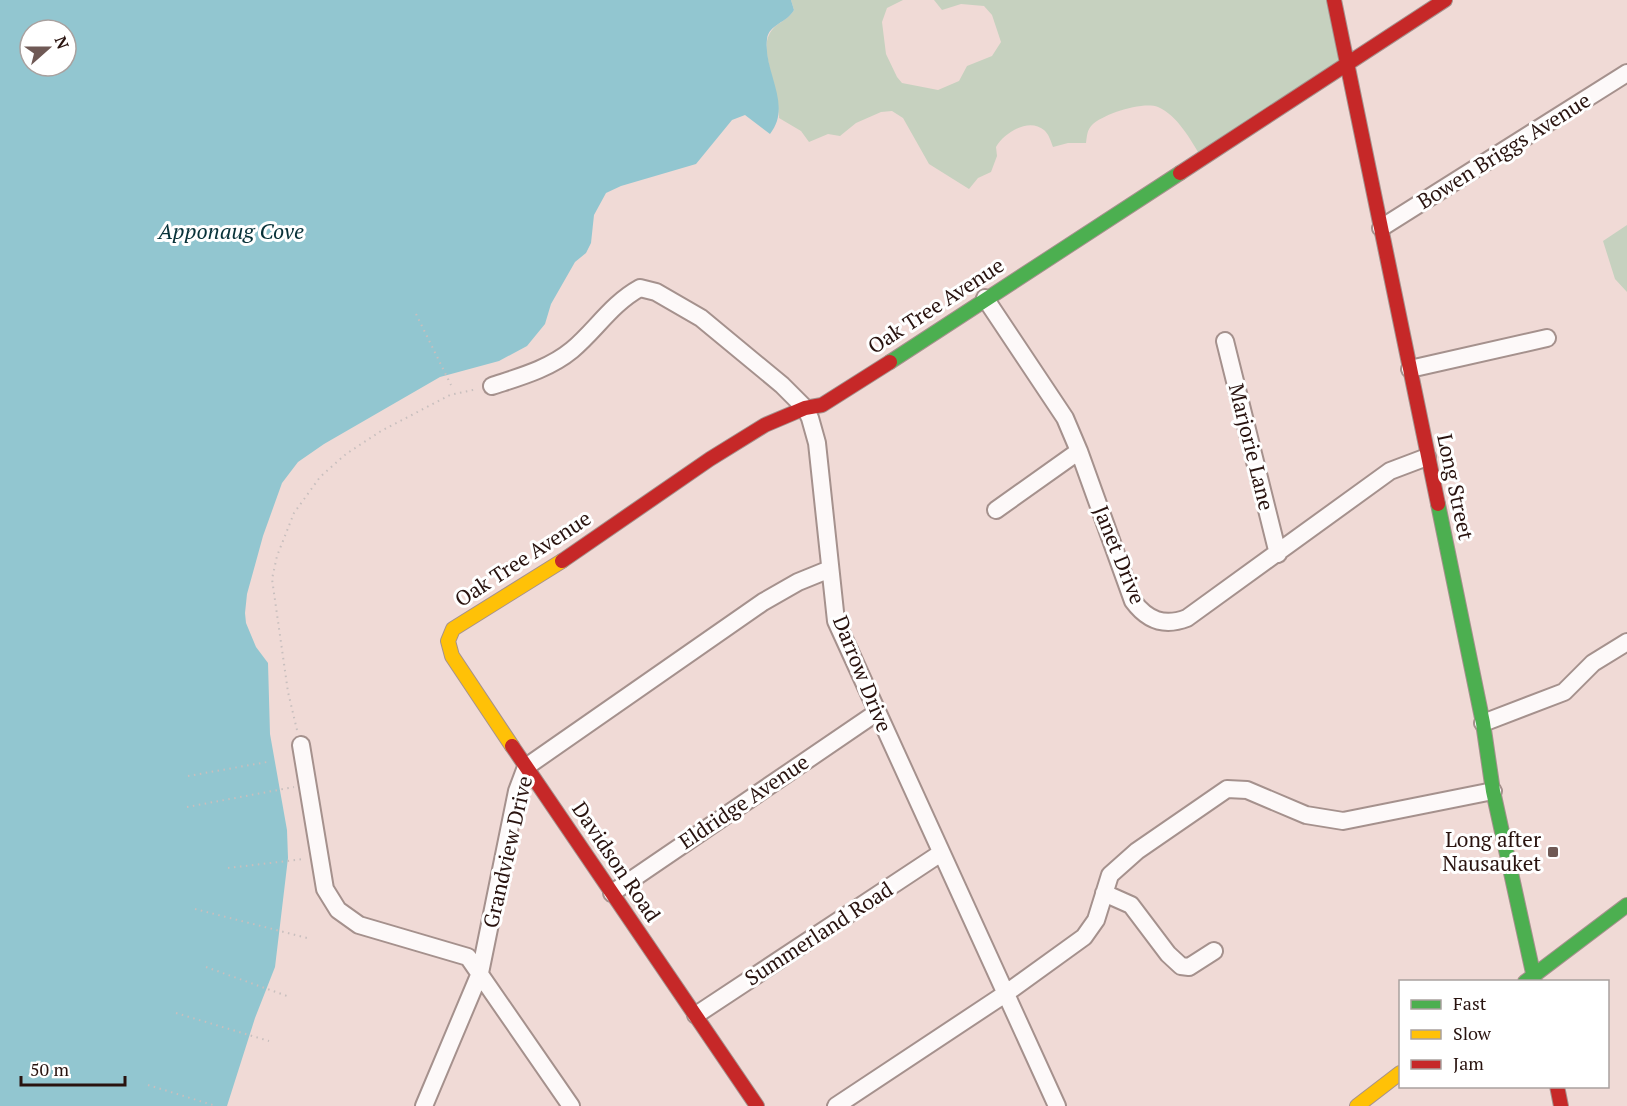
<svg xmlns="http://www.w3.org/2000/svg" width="1627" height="1106" viewBox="0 0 1627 1106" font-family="'PT Serif',serif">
  <rect width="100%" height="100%" fill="#f0dad6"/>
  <path fill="#c6d1bf" d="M791,0H903L887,8L882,22L886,54L897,77L902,83L938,90L959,81L967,66L992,56L1001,42L992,15L984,6L961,4L942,10L934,0H1336L1348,61L1201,157C1191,140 1177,115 1158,107C1143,101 1103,114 1092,125C1087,130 1087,136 1086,143H1068L1053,147C1051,142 1049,134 1044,130C1029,117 1004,133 996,147L997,156L991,172L978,178L969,189L929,164L903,118L892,111L881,112L856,123L840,136L828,134L809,142L801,131L779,118C780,96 760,52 769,35C775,22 787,22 794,10Z
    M1627,225V292L1615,279L1603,241Z"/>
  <path fill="#92c6d0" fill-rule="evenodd" d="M0,0H791L794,10C787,23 769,24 767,39C763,72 793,105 770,134L745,115L732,120L696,164L621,186L606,193L594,215L591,243L586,253L575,262L551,304L545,324L527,346L499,361L440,377L324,444L298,462L282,483L263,536L247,594L245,613L246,623L256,647L268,663L270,734L287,830L288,858L275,967L255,1018L227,1106H0ZM30,30H66V66H30Z"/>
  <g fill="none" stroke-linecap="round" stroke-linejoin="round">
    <defs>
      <path id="street" d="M1381,228L1627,73
        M985,298L1065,418L1079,451L1133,601C1147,620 1164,627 1187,618L1390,471L1427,457
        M1225,341L1278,554
        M1410,369L1547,338
        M492,386C519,377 549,369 572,350C596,330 611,304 640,288L656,292L701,318L782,385L805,408L810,418L817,443L836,621L1057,1106
        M996,510L1079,451
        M1483,723L1564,692L1593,663L1627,642
        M301,745L325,889L338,910L359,925L468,957L571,1106
        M612,893L876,713
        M1104,893L1131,905L1168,954L1181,966L1189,967L1214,951
        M696,1015L941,853
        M424,1106L480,973L517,791L526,767L763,602L798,582L830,569
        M836,1106L1005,994L1084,937L1096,920L1110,875L1137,851L1227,789L1247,790L1306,815L1343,821L1493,791"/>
      <path id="fast" d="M890,362L1180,173
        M1438,504L1483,723L1493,791L1535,982
        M1525,982L1627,905"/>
      <path id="slow" d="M512,746L452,656L448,641L453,629L562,561
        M1357,1106L1400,1073"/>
      <path id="jam" d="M1334,0L1438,504
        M1180,173L1445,0
        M562,561L710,459L765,425L805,408L822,405L890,362
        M512,746L757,1106
        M1557,1086L1561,1106"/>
    </defs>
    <use href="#street" stroke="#a5918d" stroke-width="20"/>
    <use href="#fast" stroke="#a5918d" stroke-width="16"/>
    <use href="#slow" stroke="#a5918d" stroke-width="16"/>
    <use href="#jam" stroke="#a5918d" stroke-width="16"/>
    <path stroke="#c8bfbe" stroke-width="2" stroke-dasharray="1.5 4.5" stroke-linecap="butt" d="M416,314L451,385
      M297,730L288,692L272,579L277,556L294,513L320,477L346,454L381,431L450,395L477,389
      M188,776L267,762
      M187,807L294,787
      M228,868L304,859
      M195,909L311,939
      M206,967L287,996
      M176,1013L269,1041
      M148,1085L216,1106"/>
    <use href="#street" stroke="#fdf9f9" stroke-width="16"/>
    <use href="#fast" stroke="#4caf50" stroke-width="14"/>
    <use href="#slow" stroke="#ffc107" stroke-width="14"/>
    <use href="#jam" stroke="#c62828" stroke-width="14"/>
  </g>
  <rect fill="#6f5955" stroke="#fff" stroke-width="2" x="1547" y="846" width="12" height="12" rx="3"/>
  <g text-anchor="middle" stroke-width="6" stroke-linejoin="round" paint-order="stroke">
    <g font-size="21" fill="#29130f" stroke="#fff">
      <text transform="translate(1504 151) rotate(-32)" y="7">Bowen Briggs Avenue</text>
      <text transform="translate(936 306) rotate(-33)" y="7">Oak Tree Avenue</text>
      <text transform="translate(1251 447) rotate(76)" y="7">Marjorie Lane</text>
      <text transform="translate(1455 487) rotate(78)" y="7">Long Street</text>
      <text transform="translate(1119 555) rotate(68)" y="7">Janet Drive</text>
      <text transform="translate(523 559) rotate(-33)" y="7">Oak Tree Avenue</text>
      <text transform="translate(862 674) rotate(68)" y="7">Darrow Drive</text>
      <text transform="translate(744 802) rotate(-34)" y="7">Eldridge Avenue</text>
      <text transform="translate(508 852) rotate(-77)" y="7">Grandview Drive</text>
      <text transform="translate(616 862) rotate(56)" y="7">Davidson Road</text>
      <text transform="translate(819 934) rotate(-33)" y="7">Summerland Road</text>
    </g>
    <g font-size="21" fill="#29130f" stroke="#fff" text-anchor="end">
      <text x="1541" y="847">Long after<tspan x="1541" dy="24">Nausauket</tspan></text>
    </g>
    <g font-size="22" font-style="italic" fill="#083239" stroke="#fff">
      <text x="231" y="239">Apponaug Cove</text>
    </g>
  </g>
  <rect x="1399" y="980" width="210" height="108" fill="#ffffff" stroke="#a9a19f" stroke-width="1.5"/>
  <rect x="1411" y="1000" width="30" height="9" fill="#4caf50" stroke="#a9a19f" stroke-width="1.5"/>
  <text x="1453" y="1010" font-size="18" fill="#29130f">Fast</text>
  <rect x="1411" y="1030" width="30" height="9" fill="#ffc107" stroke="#a9a19f" stroke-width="1.5"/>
  <text x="1453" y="1040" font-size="18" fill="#29130f">Slow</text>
  <rect x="1411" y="1060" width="30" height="9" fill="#c62828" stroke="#a9a19f" stroke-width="1.5"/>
  <text x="1453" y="1070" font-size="18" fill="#29130f">Jam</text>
  <g transform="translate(48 48) rotate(69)"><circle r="28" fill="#ffffff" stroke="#a9a19f" stroke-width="1.5"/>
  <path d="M0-4.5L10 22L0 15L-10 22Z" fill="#6f5955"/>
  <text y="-9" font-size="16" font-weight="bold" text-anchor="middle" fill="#29130f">N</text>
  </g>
  <path d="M21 1076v9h104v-9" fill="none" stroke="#29130f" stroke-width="3"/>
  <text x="30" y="1076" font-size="18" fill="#29130f" stroke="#ffffff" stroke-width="4.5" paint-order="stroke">50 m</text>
</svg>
